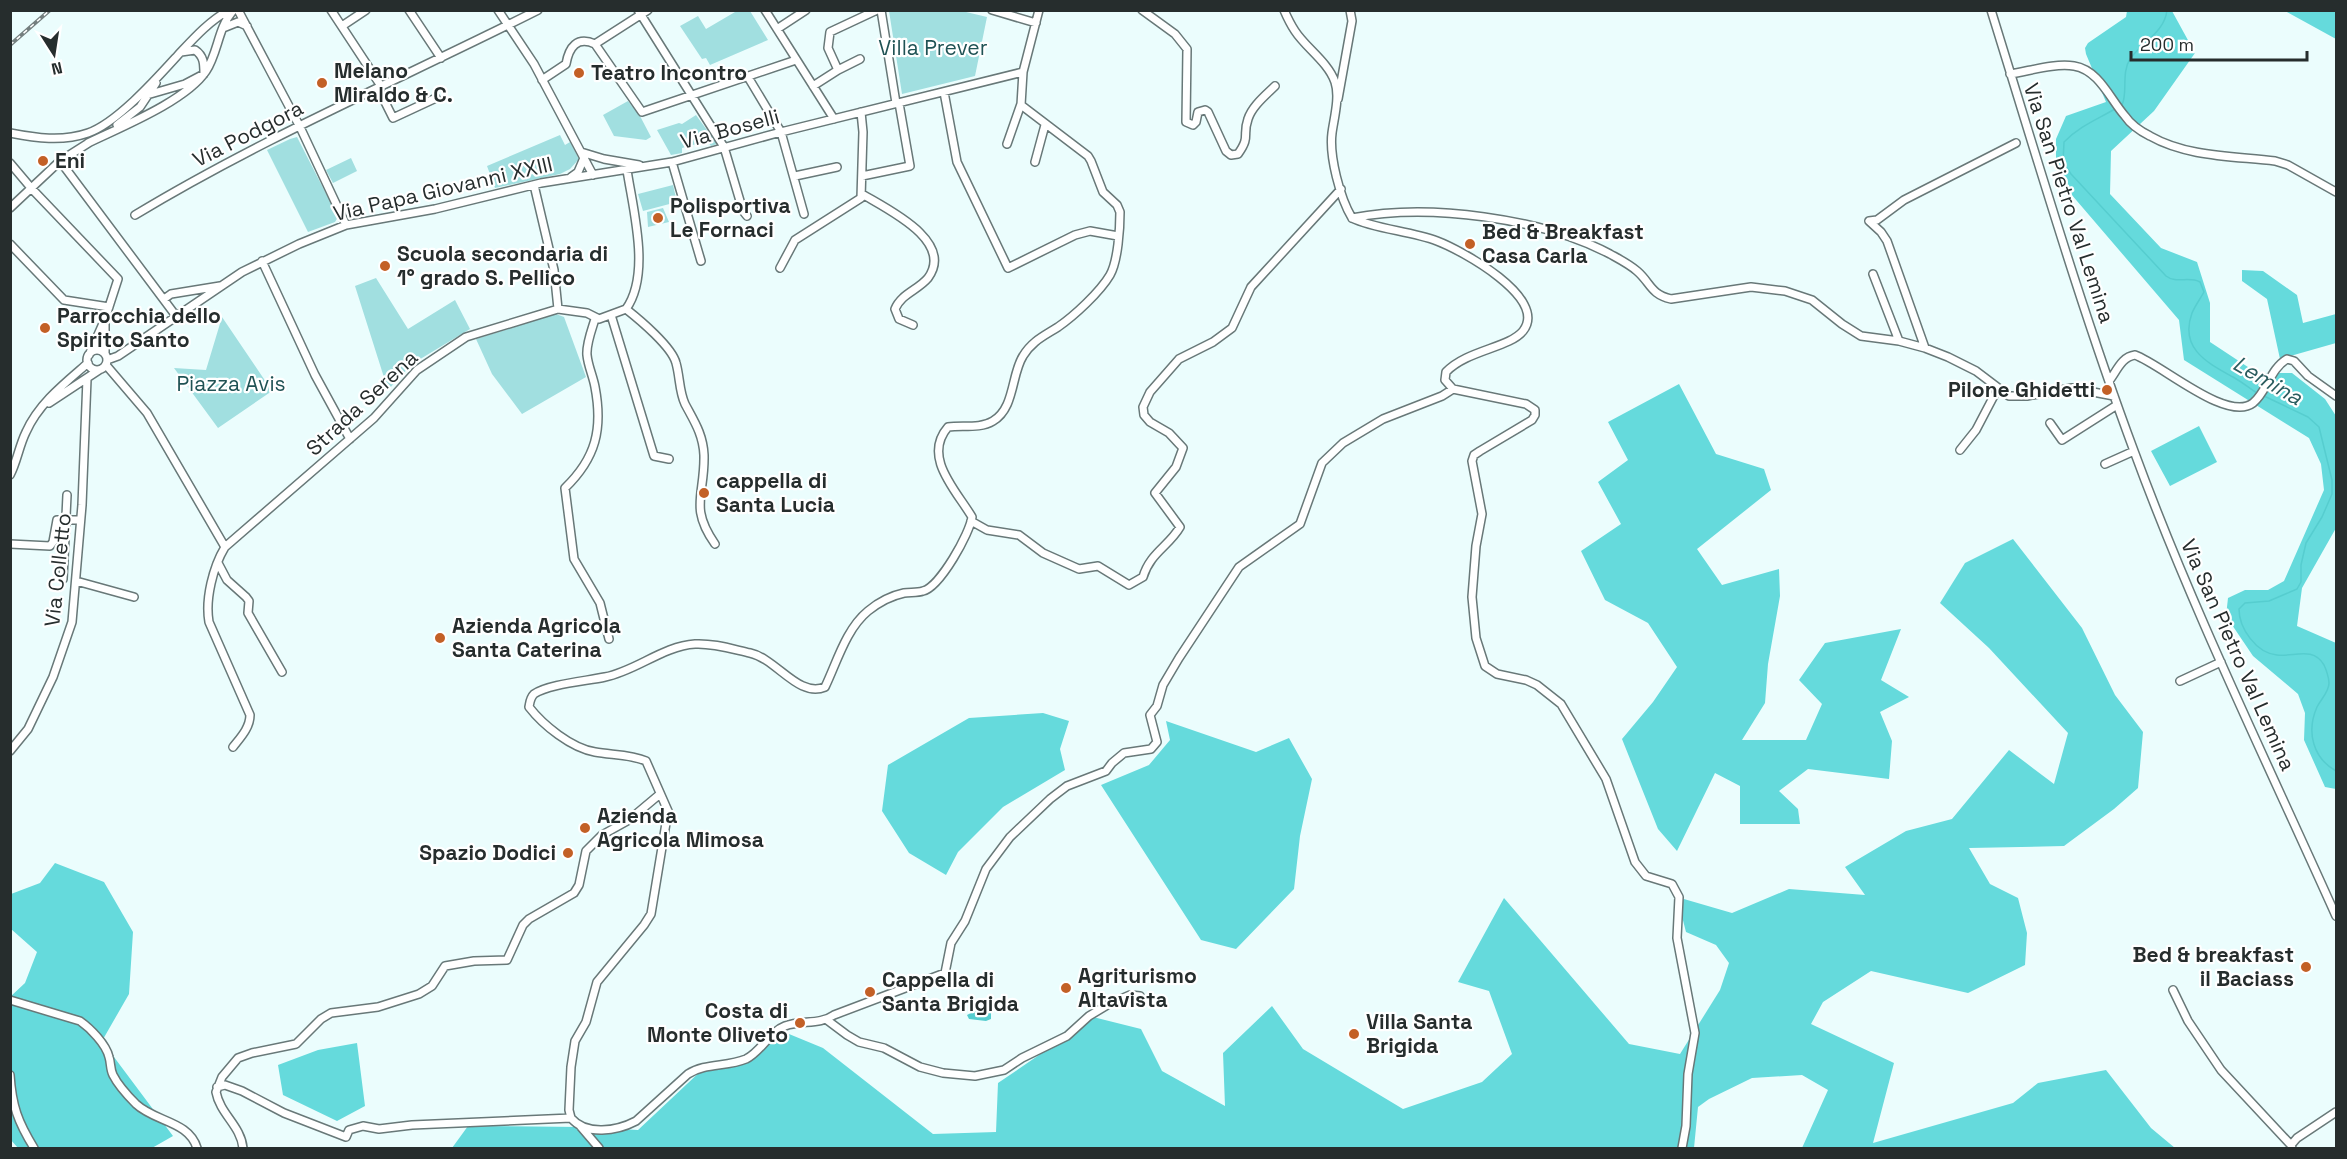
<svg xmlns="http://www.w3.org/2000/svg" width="2347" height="1159" viewBox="0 0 2347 1159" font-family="'Space Grotesk',sans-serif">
  <rect width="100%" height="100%" fill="#ebfdfd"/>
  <path fill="#a1dfe0" d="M734,11H750L768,40L710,65L706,58L702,59L680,26L698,16L706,29L735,12Z
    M889,11H962L987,17L975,76L902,94Z
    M628,101L640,116L651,137L646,140L614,136L603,115Z
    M696,115L717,144L711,146L707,141L682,148V153L671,155L657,130L679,123L682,124Z
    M560,135L565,145L570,142L579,159L570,169L560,174L495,188L487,166Z
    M297,137L338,217L335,222L308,232L267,150L290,139Z
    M351,158L357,171L333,183L326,170Z
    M673,185L677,202L643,211L638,194Z
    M663,208L669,222L648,227L647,212Z
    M376,278L408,329L455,300L470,329L412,364L388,390L355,286Z
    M556,314L564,317L586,377L522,414L492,374L476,339Z
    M222,317L272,391L218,428L174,368L206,370Z"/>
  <path fill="#65dadc" d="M2127,11H2172L2195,53L2154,111L2111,151L2110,194L2161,248L2197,262L2210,303V342L2257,373H2292L2325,399L2336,416V528L2302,588L2297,626L2336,643V789L2325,787L2304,740L2305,713L2298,694L2253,656L2226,616L2228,598L2245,590H2268L2284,581L2324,490L2321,464L2309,438L2184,360L2179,320L2071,194L2056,161V139L2066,116L2106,102L2086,54L2085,48L2088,43L2126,17Z
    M2285,11H2336V39Z
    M2242,270L2263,271L2297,295L2303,323L2336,314V343L2280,359L2267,299L2242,281Z
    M1679,384L1716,454L1764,469L1771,490L1697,549L1722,585L1779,569L1780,596L1768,664L1765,703L1742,740H1806L1822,704L1799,680L1825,643L1901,629L1881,680L1909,697L1880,712L1892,741L1889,779L1808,769L1779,791L1798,809L1800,824H1740V786L1715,773L1677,851L1658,829L1622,739L1653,702L1677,667L1648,623L1605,600L1581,551L1621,524L1598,482L1628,460L1608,422Z
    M2199,426L2217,462L2170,486L2151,451Z
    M2013,539L2082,628L2115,695L2143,732L2138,788L2114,809L2064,846L1969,848L1990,884L2018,898L2027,933L2025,965L1968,993L1871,971L1823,1002L1811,1024L1894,1063L1873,1143L2013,1103L2038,1083L2106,1070L2151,1128L2175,1148H1802L1828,1090L1802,1075L1752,1078L1709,1099L1698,1107L1694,1148H452L468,1126L581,1127L638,1130L704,1068L748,1056L768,1042L789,1034L823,1048L933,1134L996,1132L998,1083L1067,1036L1089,1016L1141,1029L1162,1071L1225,1106L1223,1053L1272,1006L1303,1049L1403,1109L1482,1082L1512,1054L1489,991L1458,982L1504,898L1629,1044L1680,1054L1720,990L1729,963L1716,945L1686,932L1677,897L1732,913L1789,889L1865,895L1845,867L1906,831L1952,819L2009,750L2054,784L2068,733L1989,648L1940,603L1965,563Z
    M1043,713L1069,721L1060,749L1065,770L1003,807L958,852L946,875L909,853L882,811L888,765L969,718Z
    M1166,721L1256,752L1289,738L1312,779L1300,836L1294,889L1236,949L1201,940L1101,785L1149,765L1170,740Z
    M55,863L104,882L133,932L129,994L102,1041L173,1136L152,1148H18L10,1139V997L25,983L37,952L11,929V894L40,883Z
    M357,1043L365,1106L337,1121L283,1095L278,1065L318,1050Z"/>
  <path fill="#56cdcf" d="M979,1009L991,1012V1019L986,1021L969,1019L967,1015Z"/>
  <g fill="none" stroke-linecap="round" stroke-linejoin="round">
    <path stroke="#56cdcf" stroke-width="1.5" d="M2122,105C2128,93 2121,73 2130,59C2141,43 2165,32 2167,10
      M2115,109C2096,120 2080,126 2064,142L2063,162L2071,174L2166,276C2176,284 2189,276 2200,282L2204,292C2200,299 2195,306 2192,313C2179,349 2208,363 2233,377C2242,382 2249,388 2257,393
      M2264,396L2308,417L2319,427L2332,480V494L2322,517L2306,543L2301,565V582L2297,589L2269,601L2245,603L2239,609C2239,628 2256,653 2277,655C2294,657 2313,646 2324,665C2326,669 2329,678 2329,683C2329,692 2321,699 2317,707C2306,732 2313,758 2336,771"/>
    <defs>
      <path id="minor" d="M238,10L300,127L346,225
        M331,10L381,86
        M409,10L441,58
        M498,10L534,64L593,175
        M638,10L724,147L743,211L747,216
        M765,10L834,119
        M881,10L896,103
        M992,10L1036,23
        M1142,10L1175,34L1187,49L1186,122L1193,125L1196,122L1198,112L1205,110L1208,112L1226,151L1231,155L1238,154C1251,136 1242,136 1248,119C1252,106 1266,95 1275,86
        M1284,10C1287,17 1291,25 1295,31C1306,48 1328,62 1335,82C1340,97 1334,118 1332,133C1329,156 1340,198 1352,218
        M1991,10C2037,158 2080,306 2134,451C2192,609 2267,762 2336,916
        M342,26L366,10
        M223,28L238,22L247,26
        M777,29L806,10
        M595,44L642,112L796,60
        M838,70L860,59
        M2010,74C2030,71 2054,63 2074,66C2099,70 2110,99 2125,116C2131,125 2140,131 2150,136C2187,157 2233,156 2275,161L2288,165L2336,192
        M748,77L781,132L804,214
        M542,80L566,64C569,47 577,36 595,44L648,10
        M813,86L838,70L828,48L830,32L877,10
        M378,88L393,118L436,98
        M944,92L957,162L1008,268L1075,235L1090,231L1118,236
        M147,95L185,84L204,74C204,64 204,56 195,50L181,52
        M1338,99L1352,21L1350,10
        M117,125L140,107L156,83
        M10,133C36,138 62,142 88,133C117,123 157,78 178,55C194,38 208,22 229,10
        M88,143C121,127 186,101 206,71C218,53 218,28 232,12
        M1007,144L1021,104
        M581,152L604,159L639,165
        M60,161L176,316
        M672,162L701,261
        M1035,162L1045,125
        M10,163L32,189L118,279L105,319L89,355
        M795,176L837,167
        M862,176L910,166L899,103
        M571,177L578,172L584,158
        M534,185L554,270L558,309
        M862,194C887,209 955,241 928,278C918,290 901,294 895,309L899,319L913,325
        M10,208L60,161L90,142
        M135,215C264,137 403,78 538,10
        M1352,218C1375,229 1410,231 1437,241C1461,250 1549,298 1523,331C1509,348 1467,350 1446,372L1445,380L1453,389L1526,404L1535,410V415L1532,420L1480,451L1474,455L1472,461L1482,514L1476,546L1472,597L1476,638L1485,666L1497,674L1526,680L1537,685L1561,704L1606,779L1635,862L1646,876L1672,884L1679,897L1677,938L1695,1033L1688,1074L1686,1126L1682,1148
        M1352,218C1429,203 1541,218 1610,254C1619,259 1629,264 1637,271C1651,283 1650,294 1671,299L1751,287L1785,291L1812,300L1842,324L1861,336L1899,341L1925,348L1948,357L1976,371L2009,396H2027L2072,388L2114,396
        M10,244L64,300L109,307
        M262,261L315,375L350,439
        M780,268L795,240L861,198L863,132L861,112
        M1873,274L1899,341
        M164,299L171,294L220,286
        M626,309C640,320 672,347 676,363C680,377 679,391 685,404C694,421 703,434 704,455C705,495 689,507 715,544
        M626,309C651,274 633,210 627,170
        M611,315L654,456L669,459
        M595,319C592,329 586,344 587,355C588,366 593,376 595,387C603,429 596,458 565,488L574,559L600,603L609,639
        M105,321V354
        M1925,348L1887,241L1881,232L1869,221L1877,220L1904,200L2016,143
        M87 360a10 10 0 1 1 20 0a10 10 0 1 1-20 0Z
        M107,360L118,356L242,272L299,244L346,225L435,209L541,183L672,162L781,132L1023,72
        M106,365L147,413L225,547
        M2109,381C2117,371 2121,357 2135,355C2161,364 2227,423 2253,403C2267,392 2270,369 2287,359L2294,361L2308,376L2336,396
        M49,403L99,370
        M2050,423L2062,440L2117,405
        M1960,450L1976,430L1998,388
        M2105,464L2134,451
        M10,475C17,462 19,446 26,432C39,403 65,383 88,363
        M971,521L987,530L1019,535L1043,553L1079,569L1098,566L1129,585L1143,577C1150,553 1169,546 1180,527L1155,493L1176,467L1183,448L1169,433L1150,422L1144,415L1143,407L1150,392L1179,359L1213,342L1232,328L1251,287L1341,189
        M10,544L50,546L53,542L57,520H80
        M218,563L227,580L246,597L249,601L248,613L282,672
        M63,579L67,495
        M76,581L134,597
        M2180,681L2221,662
        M233,747C240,738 250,728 250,715L209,622C205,599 213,567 225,547L374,418L417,370L466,337L558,309L587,313L599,319L626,309
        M10,751L28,729L53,677L72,622L82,505L87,379
        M2173,990L2188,1021L2221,1070L2291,1145L2292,1148
        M10,1000L80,1021C90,1028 106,1044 109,1057C111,1063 110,1069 113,1075C118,1085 128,1096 136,1104C155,1122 189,1121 197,1148
        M827,1020L847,1035L859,1042L884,1048L920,1067L943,1073L975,1076L1004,1070L1022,1058L1067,1036L1089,1016L1109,1004L1130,995L1140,996
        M10,1075C12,1106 18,1122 34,1148
        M217,1087L225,1085L242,1091L284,1113L346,1137L349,1130L363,1126L379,1129L412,1125L571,1118
        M571,1118L569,1110L571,1067L575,1041L586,1022L597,982L644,925L651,914L668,811L646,761C631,754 611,755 595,752C571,748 543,725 529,707C530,702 530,698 534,694C548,684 587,681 605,677C636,671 663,646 695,644C713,643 732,649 750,653C777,659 798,698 825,687C837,662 846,629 868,611C879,602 890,596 904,593C910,592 917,593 923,591C940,587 970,533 972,517C956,490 922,457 948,427C962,425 980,429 993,421C1015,408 1011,375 1023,356C1032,341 1044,336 1058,327C1074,316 1100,292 1110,275C1118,261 1120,228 1120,212L1117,205L1103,192L1091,161L1088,156L1021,105L1023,72L1039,10
        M571,1118C586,1136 617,1131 636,1121L688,1074C705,1063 727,1067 746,1059C761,1052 769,1032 785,1026C801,1020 820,1025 834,1015L945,973L951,943L965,921L986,869L1010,837L1050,799L1067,786L1106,771L1112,763L1124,753L1151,749L1157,742L1150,715L1157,706L1163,685L1179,658L1239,567L1300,524L1322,463L1343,443L1383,419L1442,396L1453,389
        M581,1127L599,1148
        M2291,1145L2297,1138L2336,1112
        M243,1148C241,1126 220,1114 216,1092L222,1077L238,1058L252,1053L296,1044L321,1019L331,1013L378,1007L419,994L432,986L445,966L474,961L507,960L523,925L529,919L574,893L579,885L586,851L602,835L629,820L660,794"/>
    </defs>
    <use href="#minor" stroke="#687878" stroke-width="10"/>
    <use href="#minor" stroke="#fff" stroke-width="7"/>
    <defs>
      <path id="rail" d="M10,45L50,10"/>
    </defs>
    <use href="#rail" stroke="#747f7f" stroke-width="4"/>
    <use href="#rail" stroke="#fff" stroke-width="1.5" stroke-dasharray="4.5" stroke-linecap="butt"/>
  </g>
  <g fill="#c36026" stroke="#fff" stroke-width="2">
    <circle cx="579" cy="73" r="6"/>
    <circle cx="322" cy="83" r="6"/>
    <circle cx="43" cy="161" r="6"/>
    <circle cx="658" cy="218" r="6"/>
    <circle cx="1470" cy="244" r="6"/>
    <circle cx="385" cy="266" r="6"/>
    <circle cx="45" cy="328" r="6"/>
    <circle cx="2107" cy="390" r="6"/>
    <circle cx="704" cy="493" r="6"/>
    <circle cx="440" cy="638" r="6"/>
    <circle cx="585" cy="828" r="6"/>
    <circle cx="568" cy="853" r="6"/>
    <circle cx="2306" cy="967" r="6"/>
    <circle cx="1066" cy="988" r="6"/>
    <circle cx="870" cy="992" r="6"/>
    <circle cx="800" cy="1023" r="6"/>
    <circle cx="1354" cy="1034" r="6"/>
  </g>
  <g text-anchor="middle" stroke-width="4.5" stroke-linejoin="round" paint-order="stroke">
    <g font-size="21" fill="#1f5254" stroke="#fff">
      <text x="933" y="55">Villa Prever</text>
      <text x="231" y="391">Piazza Avis</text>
    </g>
    <g font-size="21" font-weight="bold" fill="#262d2d" stroke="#fff" text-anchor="start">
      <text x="334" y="78">Melano<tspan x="334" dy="24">Miraldo &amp; C.</tspan></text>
      <text x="591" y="80">Teatro Incontro</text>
      <text x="55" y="168">Eni</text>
      <text x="670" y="213">Polisportiva<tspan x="670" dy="24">Le Fornaci</tspan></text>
      <text x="1482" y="239">Bed &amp; Breakfast<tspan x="1482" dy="24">Casa Carla</tspan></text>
      <text x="397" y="261">Scuola secondaria di<tspan x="397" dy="24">1° grado S. Pellico</tspan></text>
      <text x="57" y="323">Parrocchia dello<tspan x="57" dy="24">Spirito Santo</tspan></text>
      <text x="2095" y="397" text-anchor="end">Pilone Ghidetti</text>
      <text x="716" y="488">cappella di<tspan x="716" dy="24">Santa Lucia</tspan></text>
      <text x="452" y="633">Azienda Agricola<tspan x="452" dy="24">Santa Caterina</tspan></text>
      <text x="597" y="823">Azienda<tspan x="597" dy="24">Agricola Mimosa</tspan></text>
      <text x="556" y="860" text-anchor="end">Spazio Dodici</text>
      <text x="2294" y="962" text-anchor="end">Bed &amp; breakfast<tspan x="2294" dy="24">il Baciass</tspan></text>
      <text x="1078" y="983">Agriturismo<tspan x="1078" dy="24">Altavista</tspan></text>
      <text x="882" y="987">Cappella di<tspan x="882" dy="24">Santa Brigida</tspan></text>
      <text x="788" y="1018" text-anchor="end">Costa di<tspan x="788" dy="24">Monte Oliveto</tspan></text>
      <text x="1366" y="1029">Villa Santa<tspan x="1366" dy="24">Brigida</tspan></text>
    </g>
    <g font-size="21" fill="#262d2d" stroke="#fff">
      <text transform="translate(730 129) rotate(-15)" y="7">Via Boselli</text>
      <text transform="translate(248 134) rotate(-27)" y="7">Via Podgora</text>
      <text transform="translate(443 189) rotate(-13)" y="7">Via Papa Giovanni XXIII</text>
      <text transform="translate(2069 203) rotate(72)" y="7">Via San Pietro Val Lemina</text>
      <text transform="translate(362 403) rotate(-43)" y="7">Strada Serena</text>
      <text transform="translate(58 570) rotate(-84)" y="7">Via Colletto</text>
      <text transform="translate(2238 655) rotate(66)" y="7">Via San Pietro Val Lemina</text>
    </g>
    <g font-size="22" font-style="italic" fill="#2b5d5f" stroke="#fff">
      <text transform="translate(2268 380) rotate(30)" y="8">Lemina</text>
    </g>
  </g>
  <rect width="2347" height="1159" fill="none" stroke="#262d2d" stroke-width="24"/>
  <g transform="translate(54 54) rotate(168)" stroke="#ffffff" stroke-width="4.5" paint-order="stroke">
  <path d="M0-4.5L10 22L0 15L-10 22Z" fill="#262d2d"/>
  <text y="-9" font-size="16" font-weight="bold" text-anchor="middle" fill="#262d2d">N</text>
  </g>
  <path d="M2131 51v9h176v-9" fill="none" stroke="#262d2d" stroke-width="3"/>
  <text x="2140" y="51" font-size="18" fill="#262d2d" stroke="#ffffff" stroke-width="4.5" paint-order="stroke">200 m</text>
</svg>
